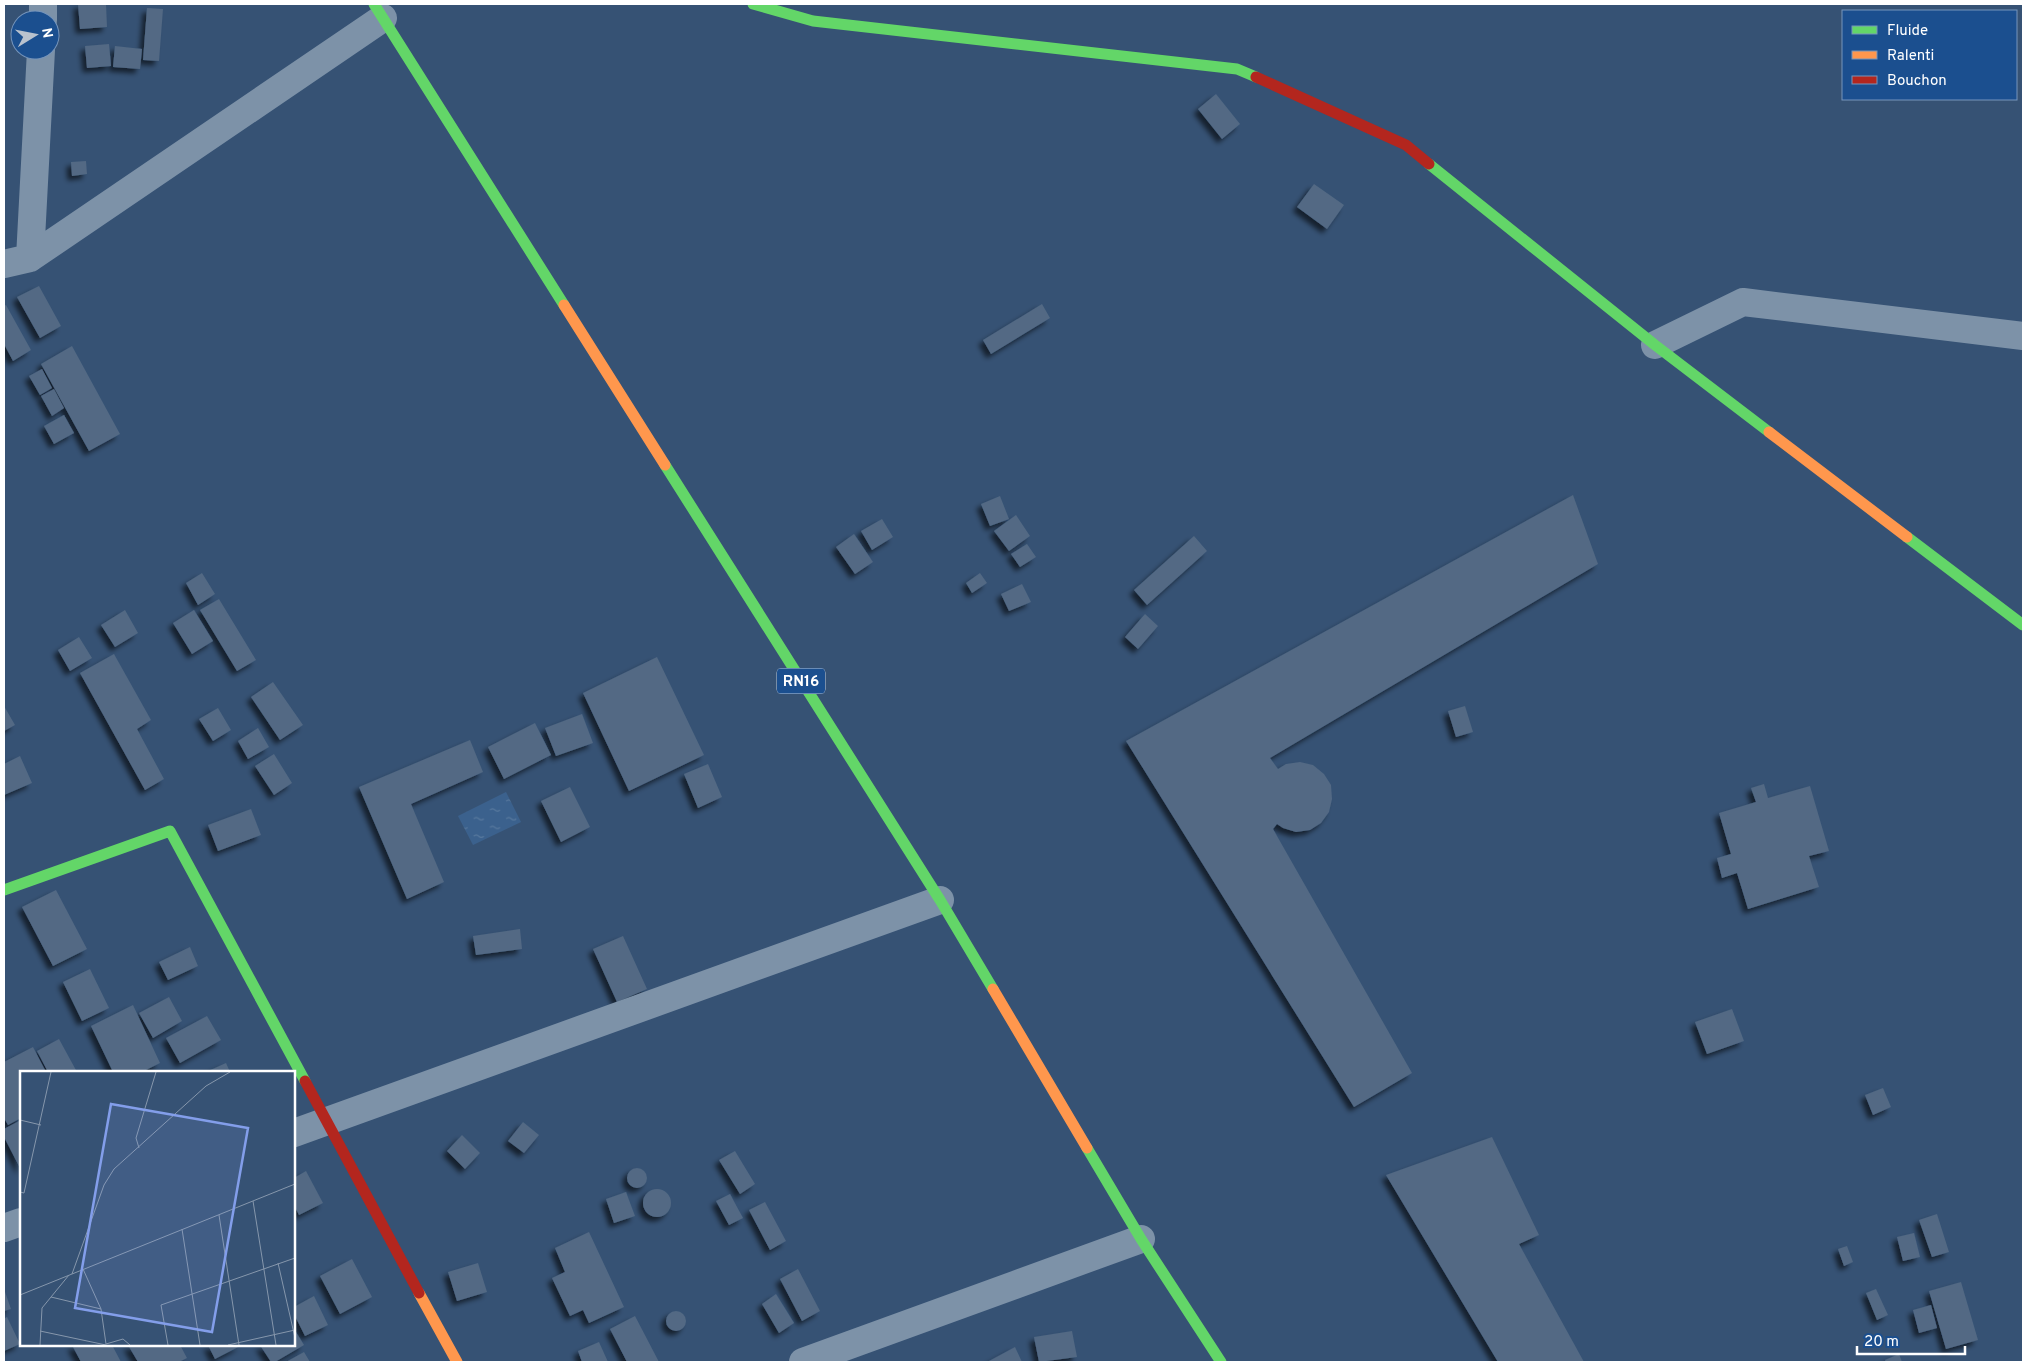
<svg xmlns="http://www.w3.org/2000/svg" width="2027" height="1366" viewBox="0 0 2027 1366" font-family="Overpass,sans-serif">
  <defs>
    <pattern id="water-ripples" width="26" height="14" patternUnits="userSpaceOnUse" patternTransform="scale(1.25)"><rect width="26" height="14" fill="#3b618d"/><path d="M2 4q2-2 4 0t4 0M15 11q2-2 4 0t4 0" fill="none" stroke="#58799e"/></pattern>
    <filter id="shadow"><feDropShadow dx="-4.5" dy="4.5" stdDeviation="2.5" flood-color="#0009"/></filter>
  </defs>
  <rect width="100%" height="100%" fill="#365274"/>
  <path fill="url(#water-ripples)" d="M506,792L521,822L473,845L458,816Z"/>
  <path fill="#526984" filter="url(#shadow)" d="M78,4H106L107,27L80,29Z
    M147,8L163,9L159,61L143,60Z
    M109,44L111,66L87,68L85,46Z
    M115,46L142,49L140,69L113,67Z
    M1216,94L1240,124L1222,139L1198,109Z
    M86,161L87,174L72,176L71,162Z
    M1314,184L1344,205L1327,229L1297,207Z
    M39,286L61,326L40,338L17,297Z
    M1042,304L1050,318L991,354L983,340Z
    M6,305L31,350L13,361L4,344V306Z
    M72,346L120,434L89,451L41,364Z
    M42,369L52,388L40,395L29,376Z
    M54,389L64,408L52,416L41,396Z
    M64,415L74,433L54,444L44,426Z
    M1573,495L1598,564L1270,758L1278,769L1286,764L1300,762L1313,765L1324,774L1331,785L1332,799L1329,812L1321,823L1310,830L1296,832L1283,828L1277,824L1273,829L1412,1073L1354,1107L1126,741Z
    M1000,496L1009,519L990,526L981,504Z
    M1016,515L1030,536L1009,551L994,531Z
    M882,519L893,537L872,550L861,531Z
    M854,534L873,562L855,574L836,547Z
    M1194,536L1207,551L1147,605L1134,590Z
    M1027,544L1036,557L1020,567L1011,554Z
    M202,573L215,594L198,605L186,583Z
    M980,573L987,583L972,593L966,583Z
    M1022,584L1031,602L1009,611L1001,594Z
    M219,599L256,660L237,671L200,610Z
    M125,610L138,633L115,647L101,625Z
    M194,610L213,641L192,654L173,623Z
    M1145,614L1158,626L1138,649L1125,637Z
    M79,637L92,658L70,671L58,650Z
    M114,654L151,720L137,729L164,779L145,790L80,673Z
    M657,657L704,755L629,791L583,693Z
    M273,682L303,725L280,740L251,697Z
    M4,706L15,725L4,731Z
    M1465,706L1473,732L1456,737L1448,711Z
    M218,708L231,730L213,741L199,719Z
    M582,714L593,743L556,756L545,728Z
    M535,723L551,755L504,779L488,747Z
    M258,728L269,747L248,759L238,741Z
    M470,740L483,772L411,804L444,882L407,899L359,787Z
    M274,754L292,783L274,795L255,766Z
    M20,756L32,783L4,795V764Z
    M708,764L722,797L698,808L684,774Z
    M1764,784L1768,798L1810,786L1829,851L1809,856L1819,887L1748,909L1737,873L1722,878L1717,858L1731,854L1719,813L1756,802L1751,788Z
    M570,787L590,827L561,842L541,801Z
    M251,809L261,835L218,851L208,825Z
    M56,890L87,949L53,966L22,907Z
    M520,929L522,949L476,955L473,936Z
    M623,936L647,989L617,1002L593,949Z
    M190,947L198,966L168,980L159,962Z
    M90,969L109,1008L82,1021L63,982Z
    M169,997L182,1021L153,1038L139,1013Z
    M133,1005L160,1063L142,1072H113L91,1026Z
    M1732,1009L1744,1041L1707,1054L1695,1022Z
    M207,1016L221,1040L180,1063L166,1038Z
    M59,1039L77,1072H48L37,1051Z
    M33,1047L46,1072H21V1118L8,1125L4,1118V1062Z
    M226,1063L230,1072H206Z
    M1883,1088L1891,1107L1873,1115L1865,1095Z
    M21,1120V1170L4,1137V1129Z
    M523,1122L539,1135L524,1153L508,1141Z
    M462,1135L480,1153L465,1169L447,1151Z
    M1492,1137L1539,1235L1519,1244L1584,1362H1498L1386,1175Z
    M735,1151L755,1184L740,1194L719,1160Z
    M627 1178a10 10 0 1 1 20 0a10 10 0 1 1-20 0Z
    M306,1171L323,1203L299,1215L294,1205V1178Z
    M643 1203a14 14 0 1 1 28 0a14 14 0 1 1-28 0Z
    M626,1192L635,1216L614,1223L606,1199Z
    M730,1194L743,1218L729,1225L716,1201Z
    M765,1202L786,1241L770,1250L749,1210Z
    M1937,1214L1949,1252L1932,1257L1919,1220Z
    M589,1232L624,1307L589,1323L583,1310L570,1316L552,1278L565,1272L555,1248Z
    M1914,1233L1920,1257L1903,1261L1897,1237Z
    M1847,1246L1853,1262L1844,1266L1838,1249Z
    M352,1259L372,1297L340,1314L320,1276Z
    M478,1263L487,1292L457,1301L448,1272Z
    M798,1269L820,1311L802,1321L780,1279Z
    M1961,1282L1978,1340L1946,1349L1929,1291Z
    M4,1289L11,1309L4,1311Z
    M1876,1289L1888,1315L1877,1320L1866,1293Z
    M776,1294L794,1323L779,1333L762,1304Z
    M314,1296L328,1325L305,1336L294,1314V1307Z
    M1931,1305L1937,1328L1919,1333L1913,1310Z
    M666 1321a10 10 0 1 1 20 0a10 10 0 1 1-20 0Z
    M635,1316L659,1362H627L610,1329Z
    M7,1317L20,1344L4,1351V1319Z
    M294,1329L304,1345L275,1362H271L260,1345H294Z
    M1072,1331L1077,1357L1039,1362L1034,1337Z
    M599,1342L608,1362H582L578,1351Z
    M72,1345H112L121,1362H81Z
    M128,1345H180L187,1358L179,1362H138Z
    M208,1345H242L215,1359Z
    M1015,1347L1022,1362H989V1361Z
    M304,1352L310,1362H286Z
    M1899,1354L1902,1362H1886L1885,1360Z"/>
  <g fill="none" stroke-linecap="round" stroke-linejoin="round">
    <path stroke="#7d92a8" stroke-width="28" d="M43,20V4
      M30,258L41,50
      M4,264L30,258L383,18
      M1655,345L1743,302L2023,336
      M294,1133L940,900
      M4,1228L21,1222
      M803,1362L1141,1239"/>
    <path stroke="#63d668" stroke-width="11" d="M374,4L564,305
      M753,4L813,21L1237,69L1256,77
      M1429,164L1655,345L1769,432
      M665,465L940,900L993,989
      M1907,537L2023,625
      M4,890L170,831L305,1081
      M1087,1148L1141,1239L1221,1362"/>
    <path stroke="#ff974d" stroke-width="11" d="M564,305L665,465
      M1769,432L1907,537
      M993,989L1087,1148
      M419,1293L457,1362"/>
    <path stroke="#b3261e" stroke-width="11" d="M1256,77L1406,145L1429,164
      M305,1081L419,1293"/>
  </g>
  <g text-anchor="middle" stroke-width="4.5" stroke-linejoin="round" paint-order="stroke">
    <rect fill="#1b4f8f" stroke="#bbcadd" stroke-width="1" x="777" y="668.5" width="48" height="25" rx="4"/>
    <g font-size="15" font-weight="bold" fill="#fff">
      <text x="801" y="686">RN16</text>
    </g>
  </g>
  <g transform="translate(20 1071)">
    <rect width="275" height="275" fill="#365274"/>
    <path fill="none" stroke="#8697ac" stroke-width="1" d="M0,49L21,54M119,77L116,67L136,1M0,121L4,122L31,1M233,130L256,274M199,144L219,274M162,158L180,274M258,192L275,267M63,198L81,238L86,273L103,268L110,274M52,203L84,114L94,98L186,15L210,1M0,224L275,113M31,226L81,238M20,260L86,274M20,274L22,237L49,204M148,274L141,234L275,187M208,274L275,259"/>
    <path fill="#839eea" fill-opacity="0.15" stroke="#839eea" stroke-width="2.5" d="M91,33L228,57L192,261L55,237Z"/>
    <rect width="275" height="275" fill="none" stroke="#fff" stroke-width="2.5"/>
  </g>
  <rect width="2027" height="1366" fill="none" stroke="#ffffff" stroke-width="10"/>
  <rect x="1842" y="10" width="175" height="90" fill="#1b4f8f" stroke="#7695bc"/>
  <rect x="1852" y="26" width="25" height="8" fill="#63d668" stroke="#7695bc"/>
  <text x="1887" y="35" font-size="15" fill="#ffffff">Fluide</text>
  <rect x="1852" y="51" width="25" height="8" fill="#ff974d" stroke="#7695bc"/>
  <text x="1887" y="60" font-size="15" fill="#ffffff">Ralenti</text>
  <rect x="1852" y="76" width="25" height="8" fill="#b3261e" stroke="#7695bc"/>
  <text x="1887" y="85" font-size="15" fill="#ffffff">Bouchon</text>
  <g transform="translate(35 35) rotate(80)"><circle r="24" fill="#1b4f8f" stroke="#7695bc"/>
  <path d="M0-4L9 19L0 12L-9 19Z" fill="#b9c2ce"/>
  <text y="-8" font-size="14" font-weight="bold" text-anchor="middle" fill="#ffffff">N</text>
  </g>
  <path d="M1857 1346v8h108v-8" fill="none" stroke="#ffffff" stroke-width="2.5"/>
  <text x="1864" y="1346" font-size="15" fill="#ffffff" stroke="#1b4f8f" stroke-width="4" paint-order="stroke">20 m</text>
</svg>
